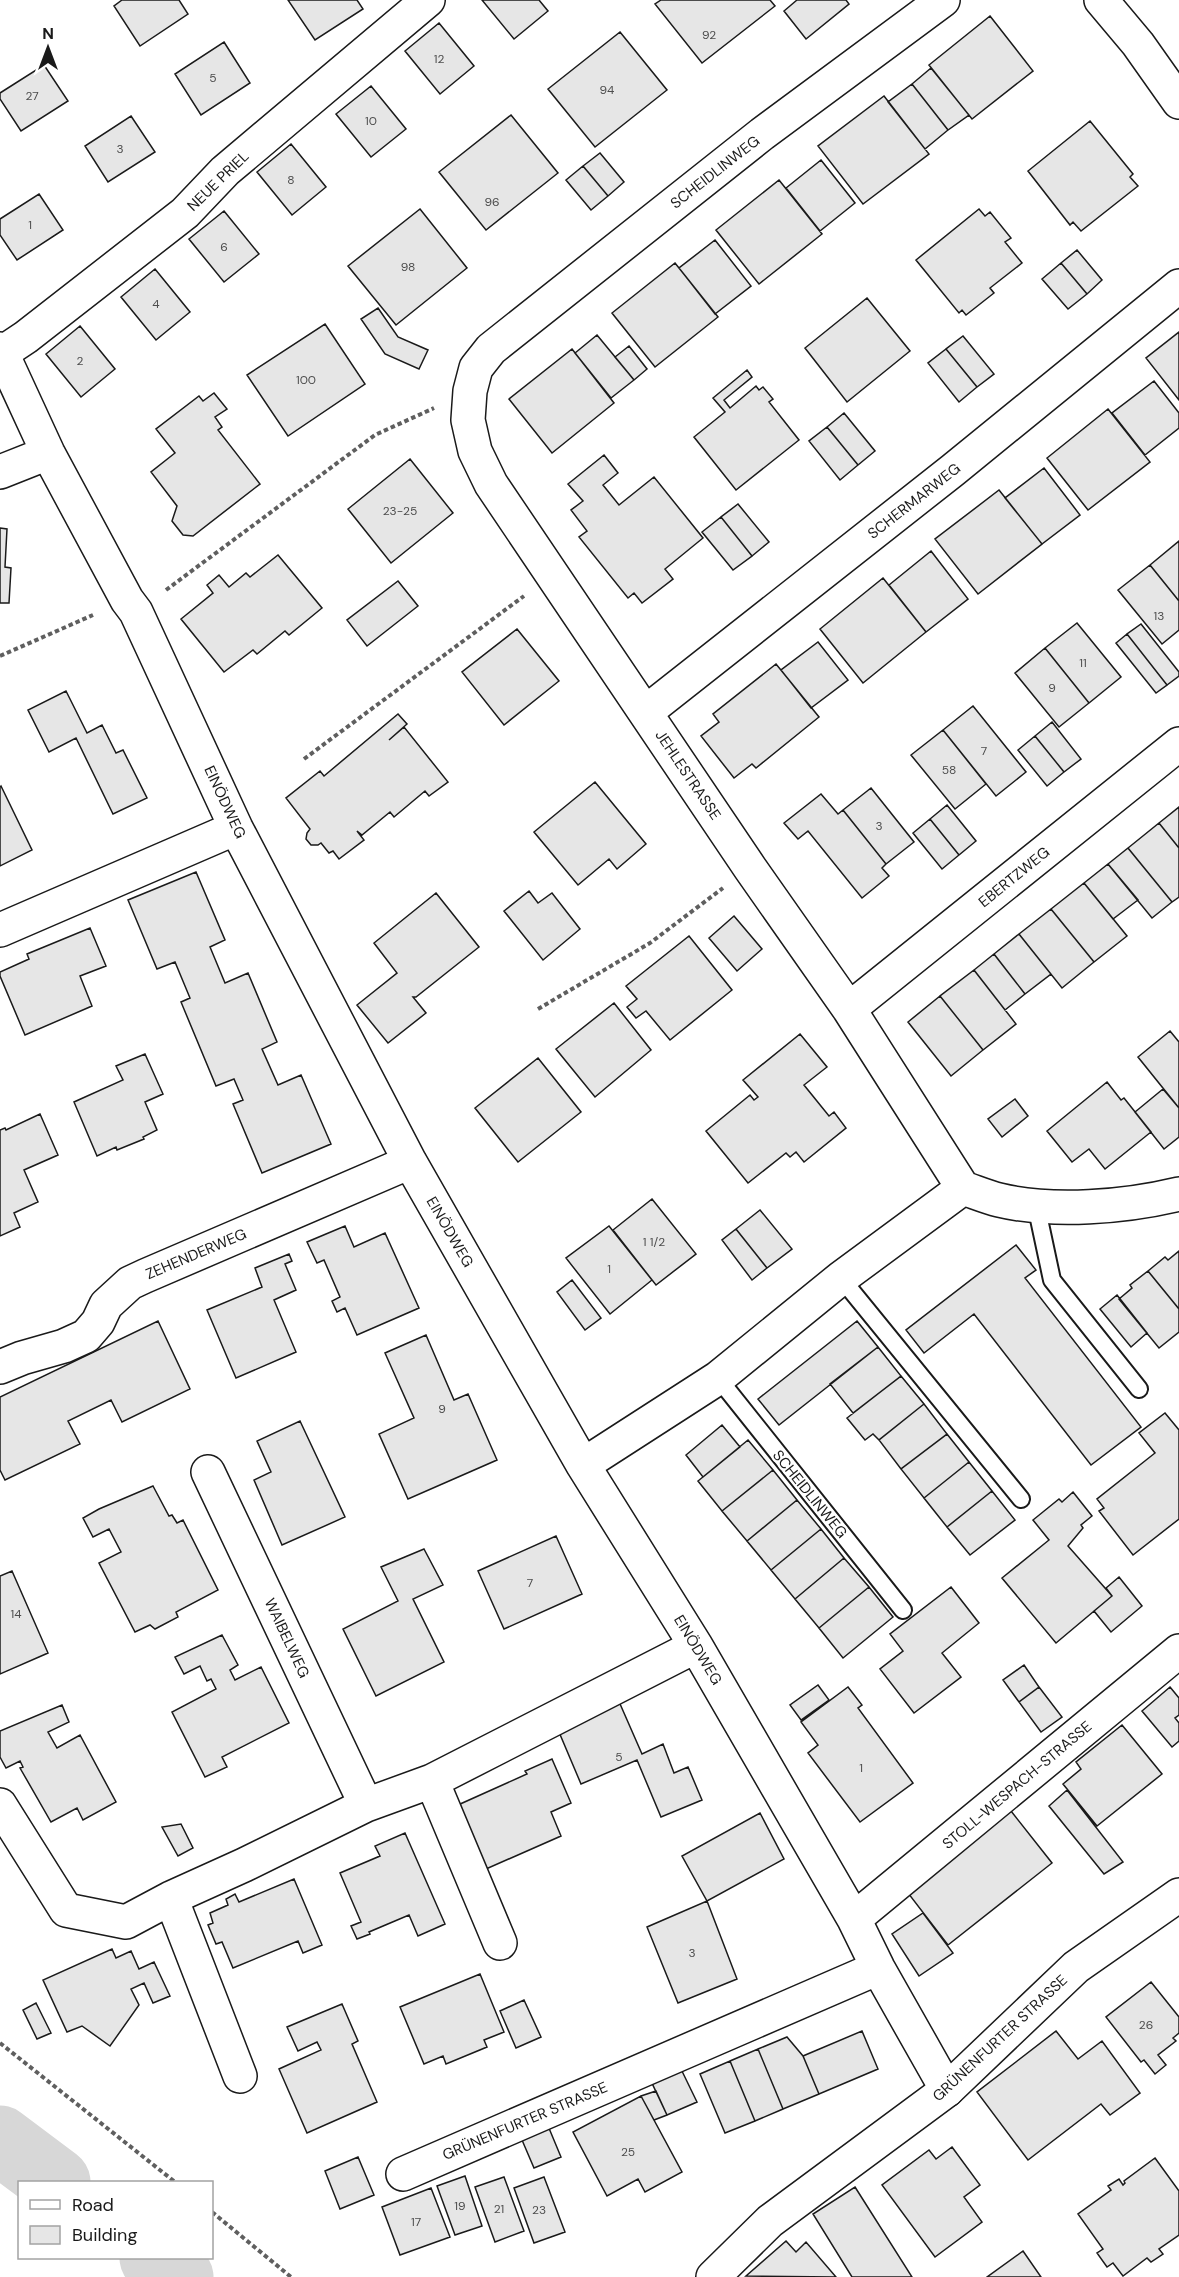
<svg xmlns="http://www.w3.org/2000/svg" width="1179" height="2277" viewBox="0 0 1179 2277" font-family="'DM Sans',sans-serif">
  <rect width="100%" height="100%" fill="#fff"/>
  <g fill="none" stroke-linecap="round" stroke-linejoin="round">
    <path stroke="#d7d7d7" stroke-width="69" d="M0,2140L56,2182
      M154,2258L179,2277"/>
  </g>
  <path fill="#e6e6e6" stroke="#1a1a1a" stroke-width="1.5" d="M122,0H179L188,14L140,46L114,6Z
    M288,0H357L363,9L315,40Z
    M482,0H539L548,11L514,39Z
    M661,0H770L775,6L702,63L655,4Z
    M846,0L849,4L806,39L784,11L797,0Z
    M990,16L1033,71L972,119L929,65Z
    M439,23L474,66L440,94L405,51Z
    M620,32L667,90L595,147L548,89Z
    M224,42L250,83L201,115L175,74Z
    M44,65L68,101L21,131L0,99V93Z
    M931,68L969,115L948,130L912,84Z
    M912,84L948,130L925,149L888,102Z
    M371,86L406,129L371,157L336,114Z
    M884,96L929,154L863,204L818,146Z
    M511,115L558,173L486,230L439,172Z
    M131,116L155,152L108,182L85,146Z
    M1090,121L1133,174L1130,177L1138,186L1081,231L1073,222L1070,225L1028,171Z
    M291,144L326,187L292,215L257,172Z
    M600,153L624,182L608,196L583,166Z
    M821,160L855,203L820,231L786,188Z
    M583,166L608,196L591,210L566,180Z
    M779,180L822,234L759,284L716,230Z
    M39,194L63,230L17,260L0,235V219Z
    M420,209L467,268L396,325L348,266Z
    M979,209L985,216L990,212L1011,238L1005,242L1022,263L990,288L994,293L966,315L962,310L959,313L916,260Z
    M224,211L259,254L224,282L189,239Z
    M715,240L751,286L715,314L679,268Z
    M1077,250L1102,280L1087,294L1061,263Z
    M675,263L718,317L655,367L612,313Z
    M1061,263L1087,294L1068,309L1042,279Z
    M155,269L190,312L156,340L121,297Z
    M867,298L910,351L847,402L805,348Z
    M378,308L398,337L428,350L419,369L385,354L361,319Z
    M325,324L365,384L288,436L247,375Z
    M80,326L115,369L81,397L46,354Z
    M1179,332V400L1146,358Z
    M597,335L634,380L611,398L575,353Z
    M963,336L994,374L977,387L946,349Z
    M629,346L647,369L634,380L615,357Z
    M572,349L614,403L552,453L509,399Z
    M946,349L977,387L959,402L928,363Z
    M747,370L752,377L724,400L730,408L756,386L759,390L763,387L773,399L769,402L799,440L736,490L694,437L725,412L713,398Z
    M1154,381L1179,413V428L1145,455L1112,413Z
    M214,393L227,409L215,417L222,427L218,430L260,484L193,536L183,535L172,521L177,506L151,472L175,453L156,429L199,396L203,401Z
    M1108,409L1150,462L1088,510L1047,458Z
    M844,413L875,451L858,465L827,427Z
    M827,427L858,465L840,480L809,441Z
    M604,455L618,473L603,485L619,505L654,477L703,538L665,569L673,579L642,603L634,593L628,598L579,537L587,531L571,510L583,501L568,484Z
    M410,459L453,513L391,563L348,509Z
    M1044,468L1080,515L1042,544L1005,498Z
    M999,490L1042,544L978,594L935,539Z
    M738,504L769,542L752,556L721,517Z
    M721,517L752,556L733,570L702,532Z
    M0,528L7,529L5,567L11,568L9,603H0Z
    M1179,541V601L1150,565Z
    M931,551L968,599L926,632L889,585Z
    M278,555L322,608L289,635L285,631L257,654L253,650L224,672L181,619L213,593L207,585L219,575L229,587L246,573L250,577Z
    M1150,565L1179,601V630L1162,644L1118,590Z
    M883,578L926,632L863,683L820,629Z
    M398,581L418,606L367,646L347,620Z
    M1077,623L1121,677L1089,703L1045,648Z
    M1141,624L1179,672V676L1167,685L1127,634Z
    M517,629L559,681L504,725L462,672Z
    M1127,634L1167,685L1156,693L1116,643Z
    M818,642L848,680L811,708L781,670Z
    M1045,648L1089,703L1059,727L1015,673Z
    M776,664L819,717L756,768L752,764L734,778L701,736L719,722L713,714Z
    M66,691L87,733L102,725L116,753L123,750L147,798L113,814L76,738L49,752L28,710Z
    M973,706L1026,772L996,796L943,730Z
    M398,714L407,724L389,740L404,727L448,782L429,796L425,791L394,817L390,812L362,835L357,831L364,840L339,859L333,851L329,853L321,843L318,845H311L306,839L307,833L310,829L286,798L320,771L324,776Z
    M1052,722L1081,759L1064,772L1035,736Z
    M943,730L986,784L955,809L911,755Z
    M1035,736L1064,772L1047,786L1018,750Z
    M595,782L646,844L617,869L609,859L578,885L534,832Z
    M1,786L32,850L0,866V787Z
    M871,788L914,842L886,864L843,810Z
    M821,794L838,814L843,810L886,864L882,868L889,876L862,898L808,831L798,839L784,823Z
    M947,805L976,841L959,855L930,819Z
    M1179,807V848L1159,823Z
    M930,819L959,855L942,869L913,833Z
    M1159,823L1179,848V897L1172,902L1128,848Z
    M1128,848L1172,902L1152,918L1108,864Z
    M1108,864L1138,900L1113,919L1084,883Z
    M196,872L225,940L210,947L225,983L248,973L277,1042L262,1049L278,1085L301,1075L331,1144L262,1173L233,1104L243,1100L234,1079L216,1086L181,1002L190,998L175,962L157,969L128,900Z
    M1084,883L1127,936L1094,962L1051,909Z
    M529,891L538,903L552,893L580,929L543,960L504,911Z
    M436,893L479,947L416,997H413L426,1013L388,1043L357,1005L397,973L374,943Z
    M1051,909L1094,962L1062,988L1019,934Z
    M734,916L762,949L737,971L709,938Z
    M90,928L106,966L80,976L92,1006L25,1035L0,976V972L29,959L27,954Z
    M1019,934L1051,974L1025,994L994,954Z
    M689,936L732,990L670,1040L646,1011L636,1018L627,1007L637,999L626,986Z
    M994,954L1025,994L1005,1010L974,970Z
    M974,970L1016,1024L983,1050L940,996Z
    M940,996L983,1050L951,1076L908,1022Z
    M614,1003L651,1050L595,1097L556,1049Z
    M1170,1031L1179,1042V1108L1138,1057Z
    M800,1034L827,1067L804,1085L829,1116L834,1112L846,1128L804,1162L796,1152L790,1157L786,1153L748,1183L706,1131L750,1095L754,1100L758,1097L743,1080Z
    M145,1054L163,1094L145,1102L157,1130L143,1137L144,1139L117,1150L116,1147L97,1156L74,1102L123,1080L116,1066Z
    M538,1058L581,1112L518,1162L475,1108Z
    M1107,1082L1121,1100L1124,1098L1151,1132L1105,1169L1089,1149L1072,1162L1047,1131Z
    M1163,1089L1179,1108V1137L1164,1149L1135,1112Z
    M1015,1099L1028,1116L1002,1137L988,1119Z
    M40,1114L58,1155L24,1170L38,1202L14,1213L20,1227L0,1236V1130L5,1128L6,1130Z
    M652,1199L696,1254L656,1285L613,1230Z
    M760,1210L792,1249L767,1268L736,1229Z
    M345,1226L354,1247L385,1233L419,1308L357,1335L345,1308L337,1312L332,1301L340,1297L324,1260L317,1263L307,1242Z
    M609,1226L652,1280L610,1314L566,1258Z
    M736,1229L767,1268L752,1280L722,1240Z
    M1016,1245L1036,1270L1025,1278L1141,1427L1091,1465L974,1314L924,1353L906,1330Z
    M1179,1251V1309L1148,1271L1165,1257L1168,1260Z
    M289,1254L292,1261L285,1264L296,1290L274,1300L296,1352L236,1378L207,1310L262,1287L255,1268Z
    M1148,1271L1179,1309V1332L1159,1348L1119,1299L1132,1288L1130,1285Z
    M572,1280L601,1318L585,1330L557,1292Z
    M1117,1295L1147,1333L1131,1347L1100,1309Z
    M158,1321L190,1389L122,1422L111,1400L68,1421L80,1444L5,1480L0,1470V1397Z
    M857,1321L878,1347L779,1425L758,1399Z
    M426,1335L454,1400L468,1394L497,1460L408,1499L379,1434L414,1418L385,1353Z
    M878,1347L901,1376L853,1413L830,1384Z
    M901,1376L924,1404L879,1440L873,1434L865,1440L847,1418Z
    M924,1404L947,1434L901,1469L879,1440Z
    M1165,1413L1179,1430V1519L1133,1555L1099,1511L1104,1508L1097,1499L1155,1453L1139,1433Z
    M300,1421L345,1517L282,1545L254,1480L271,1472L257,1441Z
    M722,1425L740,1447L703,1477L686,1455Z
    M947,1434L969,1462L924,1498L901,1469Z
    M748,1440L773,1470L722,1511L698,1481Z
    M969,1462L992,1491L947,1527L924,1498Z
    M773,1470L797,1500L747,1541L722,1511Z
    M153,1486L169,1516L172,1515L177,1523L183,1520L218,1590L176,1612L178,1617L155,1629L150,1625L135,1632L99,1563L121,1552L109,1529L93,1537L83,1518L99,1509Z
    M992,1491L1015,1520L970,1555L947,1527Z
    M1073,1492L1092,1516L1081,1525L1083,1528L1068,1546L1112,1596L1056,1643L1002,1578L1049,1540L1033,1520L1059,1499L1062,1502Z
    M797,1500L821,1529L771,1570L747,1541Z
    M821,1529L844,1558L795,1599L771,1570Z
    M556,1536L582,1594L504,1629L478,1571Z
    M424,1549L443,1585L413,1599L444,1662L376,1696L343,1629L398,1601L381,1567Z
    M844,1558L869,1587L819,1628L795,1599Z
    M12,1571L48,1653L0,1674V1576Z
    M1119,1577L1142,1606L1111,1632L1094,1611L1112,1596L1106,1588Z
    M869,1587L893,1617L843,1658L819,1628Z
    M951,1587L979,1623L942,1653L961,1677L914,1713L880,1669L903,1651L890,1634Z
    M222,1635L238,1665L230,1670L235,1680L261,1667L289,1723L222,1757L227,1767L205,1777L172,1712L216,1689L211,1679L207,1681L200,1666L184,1674L175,1657Z
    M1024,1665L1039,1687L1019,1702L1003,1680Z
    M818,1685L829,1700L801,1720L790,1705Z
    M848,1687L862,1705L858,1708L913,1783L860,1822L808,1753L818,1745L801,1722Z
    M1039,1687L1062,1717L1041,1732L1019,1702Z
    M1170,1687L1179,1698V1715L1175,1718L1179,1723V1741L1172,1747L1142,1711Z
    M617,1697L642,1754L663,1744L674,1773L688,1767L702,1800L661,1817L637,1760L581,1784L559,1732Z
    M62,1705L69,1722L48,1732L57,1748L80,1735L116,1802L83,1820L77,1808L51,1822L20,1768L23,1767L20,1761L6,1768L0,1757V1731Z
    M1122,1725L1162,1774L1097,1826L1063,1784L1081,1769L1076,1762Z
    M552,1759L571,1803L551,1812L561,1836L486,1869L458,1805L527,1774L525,1771Z
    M1067,1790L1123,1862L1104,1874L1049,1806Z
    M1011,1811L1052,1863L948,1945L908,1893Z
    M760,1813L784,1859L707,1901L682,1856Z
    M181,1824L193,1848L178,1856L162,1827Z
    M405,1833L445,1924L418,1936L409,1915L369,1932L370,1934L357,1939L351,1926L361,1922L340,1873L380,1856L375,1846Z
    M294,1879L322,1945L303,1953L298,1941L233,1968L222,1942L216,1944L208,1925L213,1923L210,1913L228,1905L226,1899L235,1894L239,1902Z
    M707,1901L737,1979L678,2003L647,1927Z
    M923,1913L953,1953L919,1976L892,1934Z
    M112,1949L116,1958L131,1951L139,1969L154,1962L170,1996L153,2003L144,1983L131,1989L139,2005L110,2046L82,2026L67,2032L43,1980Z
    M480,1974L504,2032L484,2040L487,2047L446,2064L443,2056L424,2064L400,2007Z
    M1151,1982L1179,2017V2033L1173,2038L1176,2041L1158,2055L1166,2065L1155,2074L1144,2060L1141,2062L1106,2017Z
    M524,2000L541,2037L516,2048L500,2011Z
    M36,2003L51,2033L37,2039L23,2010Z
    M342,2004L358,2041L352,2044L377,2102L307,2133L279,2069L321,2050L317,2042L298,2051L287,2027Z
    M862,2031L878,2069L819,2094L803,2056Z
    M1056,2031L1078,2059L1102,2041L1140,2093L1110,2115L1101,2104L1028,2160L977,2092Z
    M787,2037L803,2056L819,2094L783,2109L758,2049Z
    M758,2049L783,2109L755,2121L730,2061Z
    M730,2061L755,2121L725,2133L700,2074Z
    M680,2067L697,2102L667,2115L651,2081Z
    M656,2091L667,2115L654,2120L641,2096Z
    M641,2096L682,2172L645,2192L638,2179L607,2196L573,2132Z
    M546,2121L561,2157L534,2168L519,2133Z
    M952,2147L980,2185L964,2197L982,2222L935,2257L882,2185L929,2150L936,2159Z
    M358,2157L374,2195L340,2209L325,2171Z
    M1155,2158L1179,2191V2235L1159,2249L1163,2254L1151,2262L1147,2258L1123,2276L1113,2263L1107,2267L1097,2253L1103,2249L1078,2214L1111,2190L1108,2186L1119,2179L1123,2185L1125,2183L1124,2181Z
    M465,2176L482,2226L455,2235L437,2186Z
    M504,2177L524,2231L495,2242L475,2187Z
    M544,2177L565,2232L534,2243L514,2188Z
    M855,2187L912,2277H852L813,2214Z
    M431,2188L450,2237L400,2255L382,2207Z
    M786,2241L796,2252L806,2242L836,2277L746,2276Z
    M1023,2251L1041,2277H987Z"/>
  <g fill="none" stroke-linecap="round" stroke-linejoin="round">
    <defs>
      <path id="lane" d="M1036,1205L1052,1280L1139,1389
        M841,1278L1021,1499
        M718,1378L903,1610"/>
      <path id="street" d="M943,0L762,134L491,349L476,368L470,391L468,420L475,451L491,484L750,868L849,1009L963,1188
        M1101,0L1138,44L1179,102
        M0,349L48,453L127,600L136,612L236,828L410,1162L583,1465L696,1646L854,1919L878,1968L947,2090
        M2,353L26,337L185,213L225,171L428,0
        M0,472L48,453
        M646,712L953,470L1179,286
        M0,930L236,828
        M849,1009L1179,744
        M0,1367L22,1358L64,1346L86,1336L98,1322L106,1305L130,1283L145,1276L410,1162
        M583,1465L718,1378L841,1278L963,1188C975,1192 987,1197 999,1200C1053,1213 1125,1207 1179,1194
        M208,1472L366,1805
        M432,1781L500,1943
        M0,1805L66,1910L126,1922L171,1898L244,1865L366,1805L432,1781L696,1646
        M171,1898L240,2076
        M854,1919L1179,1651
        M403,2174L878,1968"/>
      <path id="secondary" d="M713,2277L770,2221L947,2090L1076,1967L1179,1895"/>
    </defs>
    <use href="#lane" stroke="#1a1a1a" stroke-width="20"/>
    <use href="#street" stroke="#1a1a1a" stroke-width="36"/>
    <use href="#secondary" stroke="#1a1a1a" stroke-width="36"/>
    <path stroke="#5f5f5f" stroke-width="4" stroke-dasharray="4.5 3" stroke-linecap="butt" d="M166,590L375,435L434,408
      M0,656L93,615
      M304,759L524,596
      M538,1009L650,943L723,888
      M0,2043L175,2182
      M212,2212L291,2277"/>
    <use href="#lane" stroke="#fff" stroke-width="16"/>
    <use href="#street" stroke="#fff" stroke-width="33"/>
    <use href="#secondary" stroke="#fff" stroke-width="33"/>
  </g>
  <g text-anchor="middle" stroke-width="4.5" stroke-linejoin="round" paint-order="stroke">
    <g font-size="12" fill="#4d4d4d">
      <text x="709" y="39">92</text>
      <text x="439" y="63">12</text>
      <text x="213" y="82">5</text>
      <text x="607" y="94">94</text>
      <text x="32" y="100">27</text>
      <text x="371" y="125">10</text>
      <text x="120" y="153">3</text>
      <text x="291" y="184">8</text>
      <text x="492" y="206">96</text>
      <text x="30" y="229">1</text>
      <text x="224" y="251">6</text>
      <text x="408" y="271">98</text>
      <text x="156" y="308">4</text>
      <text x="80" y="365">2</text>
      <text x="306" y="384">100</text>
      <text x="400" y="515">23-25</text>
      <text x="1159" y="620">13</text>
      <text x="1083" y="667">11</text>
      <text x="1052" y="692">9</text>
      <text x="984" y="755">7</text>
      <text x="949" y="774">58</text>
      <text x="879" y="830">3</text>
      <text x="654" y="1246">1 1/2</text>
      <text x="609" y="1273">1</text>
      <text x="442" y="1413">9</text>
      <text x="530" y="1587">7</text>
      <text x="16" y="1618">14</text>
      <text x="619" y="1761">5</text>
      <text x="861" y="1772">1</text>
      <text x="692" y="1957">3</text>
      <text x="1146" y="2029">26</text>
      <text x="628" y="2156">25</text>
      <text x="460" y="2210">19</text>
      <text x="499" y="2213">21</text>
      <text x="539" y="2214">23</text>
      <text x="416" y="2226">17</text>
    </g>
    <g font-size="15" fill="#1a1a1a" stroke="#fff">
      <text transform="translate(715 172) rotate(-38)" y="5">SCHEIDLINWEG</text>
      <text transform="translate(218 181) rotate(-44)" y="5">NEUE PRIEL</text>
      <text transform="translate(914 501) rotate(-38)" y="5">SCHERMARWEG</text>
      <text transform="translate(688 775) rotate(56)" y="5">JEHLESTRASSE</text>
      <text transform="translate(225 802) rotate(65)" y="5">EINÖDWEG</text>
      <text transform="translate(1014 877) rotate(-39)" y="5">EBERTZWEG</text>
      <text transform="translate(450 1232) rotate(60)" y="5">EINÖDWEG</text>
      <text transform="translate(196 1254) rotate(-23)" y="5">ZEHENDERWEG</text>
      <text transform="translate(810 1494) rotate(51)" y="5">SCHEIDLINWEG</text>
      <text transform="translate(287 1638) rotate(65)" y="5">WAIBELWEG</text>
      <text transform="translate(698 1650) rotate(59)" y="5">EINÖDWEG</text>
      <text transform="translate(1017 1785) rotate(-40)" y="5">STOLL-WESPACH-STRASSE</text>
      <text transform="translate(1000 2038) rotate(-43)" y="5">GRÜNENFURTER STRASSE</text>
      <text transform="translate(525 2121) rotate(-23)" y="5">GRÜNENFURTER STRASSE</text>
    </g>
  </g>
  <rect x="18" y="2181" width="195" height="78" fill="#ffffff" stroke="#a3a3a3" stroke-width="1.5"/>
  <rect x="30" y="2200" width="30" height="9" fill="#ffffff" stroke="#a3a3a3" stroke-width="1.5"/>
  <text x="72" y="2211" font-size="18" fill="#1a1a1a">Road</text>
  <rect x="30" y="2226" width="30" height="18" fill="#e6e6e6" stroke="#a3a3a3" stroke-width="1.5"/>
  <text x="72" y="2241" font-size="18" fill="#1a1a1a">Building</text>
  <g transform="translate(48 48)" stroke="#ffffff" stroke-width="4.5" paint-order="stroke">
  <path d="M0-4.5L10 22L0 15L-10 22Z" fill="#1a1a1a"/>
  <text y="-9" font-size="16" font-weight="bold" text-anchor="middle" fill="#1a1a1a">N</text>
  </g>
</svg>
